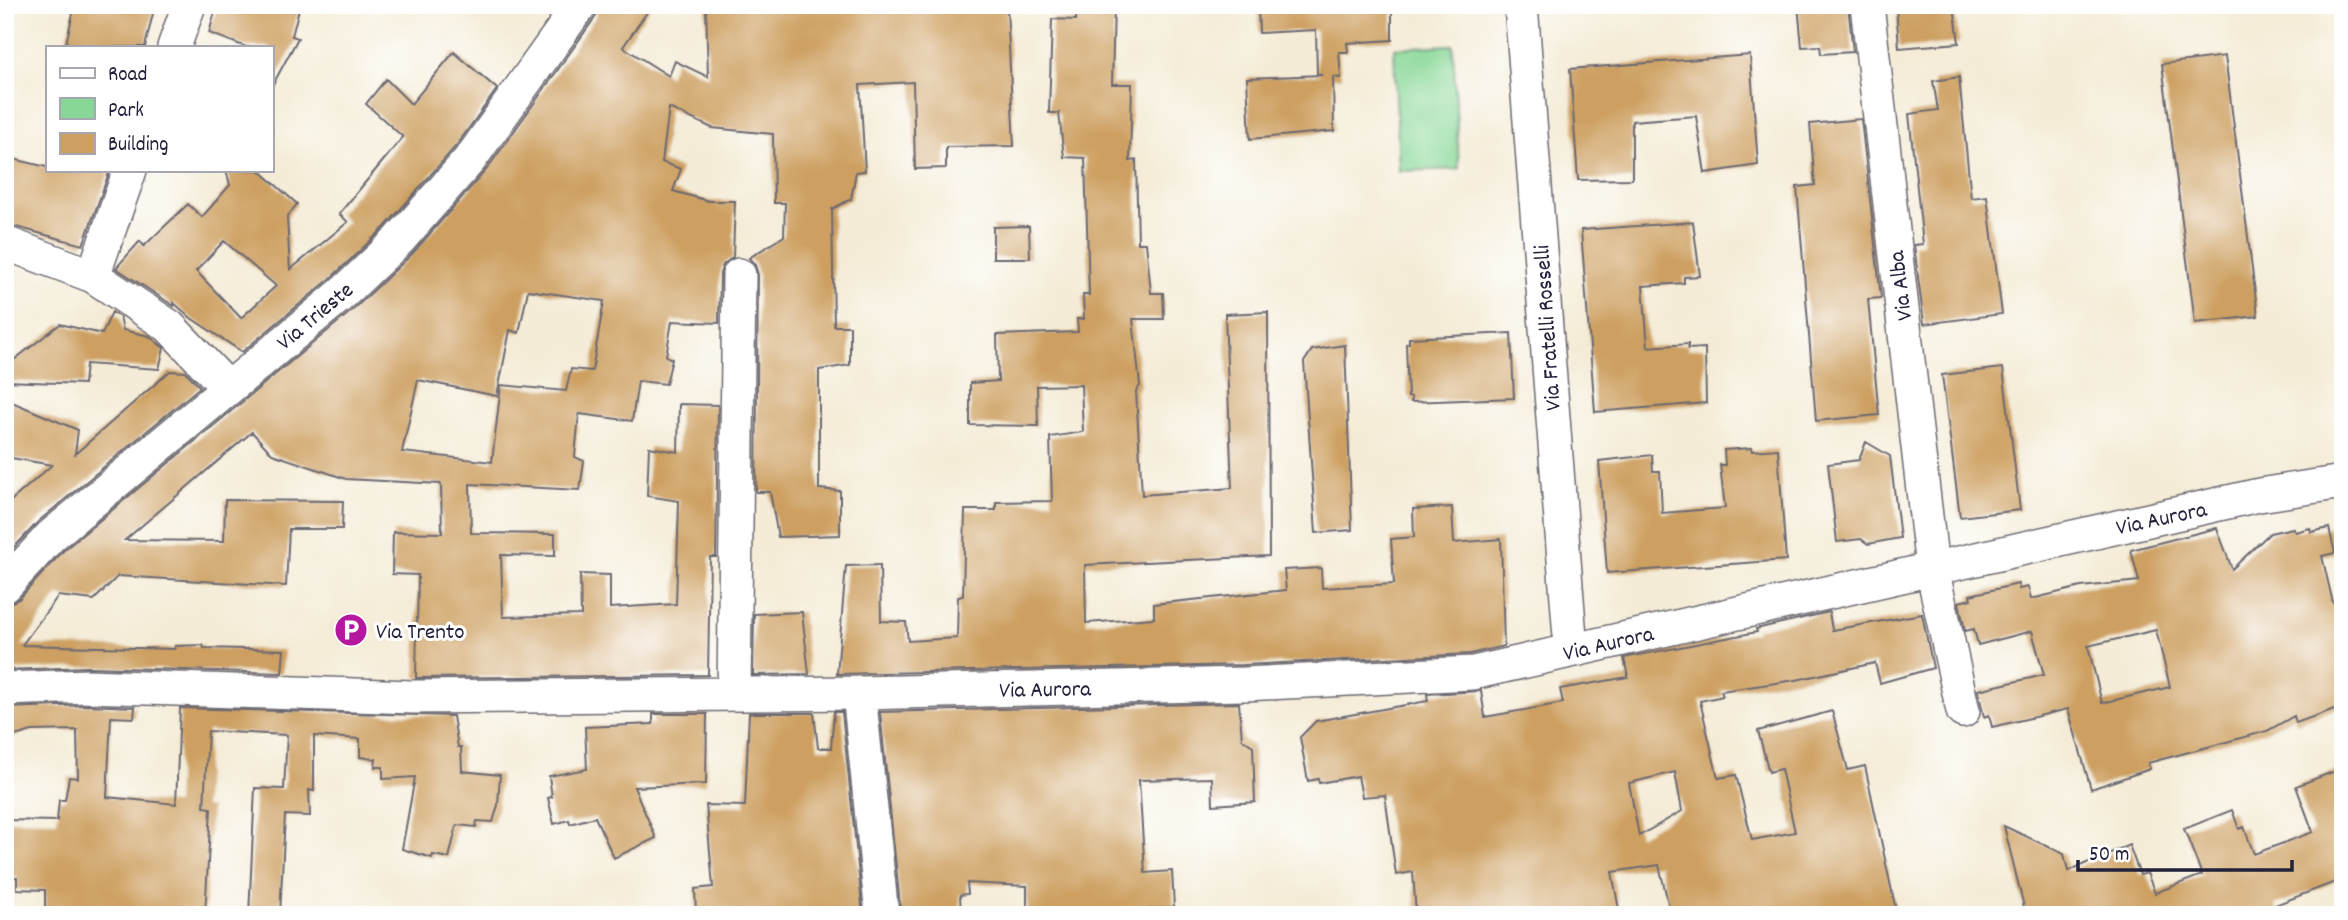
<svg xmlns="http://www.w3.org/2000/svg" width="2348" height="920" viewBox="0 0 2348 920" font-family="Dekko,sans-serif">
  <rect width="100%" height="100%" fill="#fff"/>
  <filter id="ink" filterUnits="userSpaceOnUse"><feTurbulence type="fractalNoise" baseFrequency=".0143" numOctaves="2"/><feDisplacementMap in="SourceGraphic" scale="14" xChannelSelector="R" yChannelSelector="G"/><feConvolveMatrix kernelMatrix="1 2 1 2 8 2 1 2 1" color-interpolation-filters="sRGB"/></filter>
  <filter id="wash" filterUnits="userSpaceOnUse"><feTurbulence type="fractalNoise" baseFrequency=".00686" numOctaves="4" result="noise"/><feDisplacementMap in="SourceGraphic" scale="28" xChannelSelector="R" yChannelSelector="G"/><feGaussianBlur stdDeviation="1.57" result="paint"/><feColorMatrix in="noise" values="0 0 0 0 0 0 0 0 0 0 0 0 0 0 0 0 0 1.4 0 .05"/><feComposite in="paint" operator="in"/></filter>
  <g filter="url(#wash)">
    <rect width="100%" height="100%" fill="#f4ecd7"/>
    <path fill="#88d796" stroke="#557c68" stroke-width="2" d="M1453,45L1459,169L1399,171L1394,48Z"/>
    <g id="blocks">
      <path fill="#cda062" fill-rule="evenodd" d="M75,5H155L145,47H65Z
        M217,5H300L292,36L298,38L271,88V47H246L209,33Z
        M599,5H652L623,47L669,76L675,61L708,77L706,5H1004L1007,8L1014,146L946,147V168L915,169L913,82L860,85L865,171L856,172L851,199L832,209L834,326H850V365L819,370V489L840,491V535L778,537L770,492H756L758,275L755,265L749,258L784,236L785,203H774L773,134L712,128L669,108L662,162L681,169L673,191L709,201H735L733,257L723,265L720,274L719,323L672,321L666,356L672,359L666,384L638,381L632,421L579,414L575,457L584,461L580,490L470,484L471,533L555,534V556L501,555L503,617L581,615L580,574L610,575V608L676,604L679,501L647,496L649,447L678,452L679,404L718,405L716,557H710L708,675L416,678L418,575L392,574L393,532L442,533L441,484L346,479L272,454L252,432L125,540L224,541L225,500L343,501L342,529H289L286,586L118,576L94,600L58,596L22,645L175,649V646L203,645L204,648L284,650L282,673L89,667L5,670V605L19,599L64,550L355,308L412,254L487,169L596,16ZM528,290L604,301L592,371L571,369L566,391L501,385L492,462L402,452L418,380L497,396L510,330L519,333Z
        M1077,5H1114L1112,84H1132L1130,161L1136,160L1138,243H1146L1151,293H1163L1164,319H1133L1140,386L1136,391L1142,495L1232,488L1225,314L1268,312L1269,556L1085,565L1086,623L1154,618V604L1286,590L1284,570L1321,568L1322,588L1394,584L1391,539L1414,537L1413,509L1452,507L1454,543L1501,539L1504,646L1470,654L1243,665L837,674L846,566L880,565L881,621L906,622L908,641L957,638L958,597L963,596L965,510H996V502L1052,501L1050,437L1083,432L1081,385L1037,386L1038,426L970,425V383L998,381L997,335L1078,332L1077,319H1084L1083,295H1089L1085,158L1064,157L1059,113H1049L1052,19L1076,20Z
        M1258,5H1392V40L1347,43L1348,52H1339L1341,78L1333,77L1334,131L1250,139L1247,78L1322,75L1317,74L1316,30L1259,33Z
        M1798,5H1848L1853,52L1821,54L1820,46L1802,47Z
        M1896,5H1954L1959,43L1899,48Z
        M454,52L497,89L456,146L385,227L330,279L242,352L191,318L174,303V306L116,268L140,241L144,246L188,204L202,217L230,185L226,170H259L297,204L287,217L290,270L348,222L339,214L403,137L366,104L386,79L411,104ZM224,241L276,286L241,318L196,271Z
        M1750,55L1758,165L1705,173L1696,116L1632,121V179L1578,180L1570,69Z
        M2225,56L2258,316L2195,323L2162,64Z
        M1959,77L1971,198L1987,196L2002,314L1924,324L1914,245L1923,244L1909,114L1938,110L1933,81Z
        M1861,119L1881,298L1868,299L1879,415L1816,421L1797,187L1815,185L1810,124Z
        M5,157L47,167V170H110L83,245L5,224Z
        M1693,222L1700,276L1684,277V283L1643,286L1648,347L1688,344V349L1705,348L1706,403L1595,412L1581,230Z
        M1029,226L1030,258H993V227Z
        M112,312L120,317L123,330L149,336L164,348L159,369L86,364L84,384L5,381V367L60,324L102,334Z
        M1511,333L1514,398L1411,402V397H1408L1406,344L1409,343V338Z
        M1345,345L1352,530L1316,533L1304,362L1312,350Z
        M2003,368L2020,510L1960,517L1942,375Z
        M170,371L186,372L200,387L39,521L5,557V506L52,465L5,457V399L78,430L75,454Z
        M1866,442L1890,456L1900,538L1868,544L1861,539L1837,542L1828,464L1859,460Z
        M1751,448L1752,451L1778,449L1786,560L1607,573L1599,461L1652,455L1653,471H1660L1662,513L1725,508L1720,465H1725L1724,450Z
        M2217,528L2232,569L2270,533L2293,528L2295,532L2310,528L2311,532L2329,528L2335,553L2322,556L2333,603L2343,600V706L2296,723L2294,716L2267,731L2148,763L2150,769L2091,789L2068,709L1992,727L1989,715L1984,717L1978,690L2044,675L2032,631L1978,645L1974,629L1965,631L1959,602L1971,599L1970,595L2018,584L2019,589L2028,587L2031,599L2081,587L2139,581L2131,550ZM2156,630L2170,687L2102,703L2088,646Z
        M802,612L809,674L753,675L754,614Z
        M1829,612L1832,630L1922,614L1933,668L1880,683L1875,663L1796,680L1721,691L1723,696L1700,701L1718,778L1736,775L1752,840L1795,832L1781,769L1769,772L1758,731L1832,711L1848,770L1865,766L1897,915H1671L1659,865L1612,872L1620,915H1416L1413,872L1396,875L1385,795L1362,797L1358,776L1319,783L1318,779L1308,781L1300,737L1316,721L1428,701L1427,694L1481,691L1485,717L1563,703L1560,689L1628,677L1624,658L1757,632L1756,629ZM1675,772L1682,811L1639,836L1629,783Z
        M1239,703L1242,739L1253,746L1255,802L1213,805L1212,778L1139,780L1145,873L1172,871L1174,907L1095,915H1031L1027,912V886L967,883L968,894L960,895L961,915H901L880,712Z
        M88,705L135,707L134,718L111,717L107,797L176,804L180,708L453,716L458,747H461L462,771L500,775L498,805L493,822L477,821L476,827L457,825L449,858L433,855L432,858L402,849L415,777L383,779V767H375L376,759L360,757V739L314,736V791L309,790L310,816L285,815L280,915H249L255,788L284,789L287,735L208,731L204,807L211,808L205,915H138L100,911L98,915H45V890L17,889V877L5,878V820L57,821L59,800H65L69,777L78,778L77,730L32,731L5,739V708Z
        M834,712H842L863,915H696L695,889L713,887L706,805L745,806L749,713H814L818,748H831Z
        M653,714H707L706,784L634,787L656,838L614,858L595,817L570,824L569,820L554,824L548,798L552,797L549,776L587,769L585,727L653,724Z
        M2343,768V879L2275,905L2279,915H2026L2004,826L2064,854L2068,871L2129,845L2140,875L2147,873L2155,893L2202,875L2184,829L2232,810L2239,829L2244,827L2254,854L2313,832L2296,786Z"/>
    </g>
  </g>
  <g filter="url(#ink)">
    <use href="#blocks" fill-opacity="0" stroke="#6c6972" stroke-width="2"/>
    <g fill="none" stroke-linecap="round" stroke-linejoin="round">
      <defs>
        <path id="minor" d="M1521,5L1571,650
          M1867,5L1932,568L1963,711
          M174,47L189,5
          M5,243L93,276L169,326L227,387
          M93,276L130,170
          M5,586L51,536L343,293L399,240L471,158L580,5
          M5,689L88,686L413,697L859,693L1244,684L1473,673L2259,495L2343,482
          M859,693L882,915
          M734,694L739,275"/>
      </defs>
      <use href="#minor" stroke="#6c6972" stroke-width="36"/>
      <use href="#minor" stroke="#fff" stroke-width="33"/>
    </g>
  </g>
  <defs>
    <symbol id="parking-disc" viewBox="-11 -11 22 22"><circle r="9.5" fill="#b5179e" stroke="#fff"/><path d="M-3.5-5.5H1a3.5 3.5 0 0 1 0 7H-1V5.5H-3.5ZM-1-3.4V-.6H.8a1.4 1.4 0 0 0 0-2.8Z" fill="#fff"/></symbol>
  </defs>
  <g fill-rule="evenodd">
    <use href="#parking-disc" x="332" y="611" width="38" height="38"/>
  </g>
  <g text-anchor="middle" stroke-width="6" stroke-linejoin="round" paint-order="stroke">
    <g font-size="23" fill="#22223b" stroke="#fff">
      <text transform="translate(1899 286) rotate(-97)" y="8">Via Alba</text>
      <text transform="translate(314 315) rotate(-40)" y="8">Via Trieste</text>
      <text transform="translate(1546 328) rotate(-94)" y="8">Via Fratelli Rosselli</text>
      <text transform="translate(2161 517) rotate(-12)" y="8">Via Aurora</text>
      <text transform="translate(1608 642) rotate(-13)" y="8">Via Aurora</text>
      <text transform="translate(1045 688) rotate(-1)" y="8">Via Aurora</text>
    </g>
    <g font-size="23" fill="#22223b" stroke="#fff" text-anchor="start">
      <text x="376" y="638">Via Trento</text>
    </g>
  </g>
  <rect width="2348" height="920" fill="none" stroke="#fff" stroke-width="28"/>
  <rect x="46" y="46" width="228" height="126" fill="#ffffff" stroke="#a7a7b1" stroke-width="2"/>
  <rect x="60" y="68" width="35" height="10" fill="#ffffff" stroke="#a7a7b1" stroke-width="2"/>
  <text x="108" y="80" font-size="21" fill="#22223b">Road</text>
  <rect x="60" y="98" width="35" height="21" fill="#88d796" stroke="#a7a7b1" stroke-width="2"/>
  <text x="108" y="116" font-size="21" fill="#22223b">Park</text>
  <rect x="60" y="133" width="35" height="21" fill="#cda062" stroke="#a7a7b1" stroke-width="2"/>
  <text x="108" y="150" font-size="21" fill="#22223b">Building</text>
  <path d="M2078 860v10h214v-10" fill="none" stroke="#22223b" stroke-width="3.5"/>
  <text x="2089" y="860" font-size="21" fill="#22223b" stroke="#ffffff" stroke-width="5" paint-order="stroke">50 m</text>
</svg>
